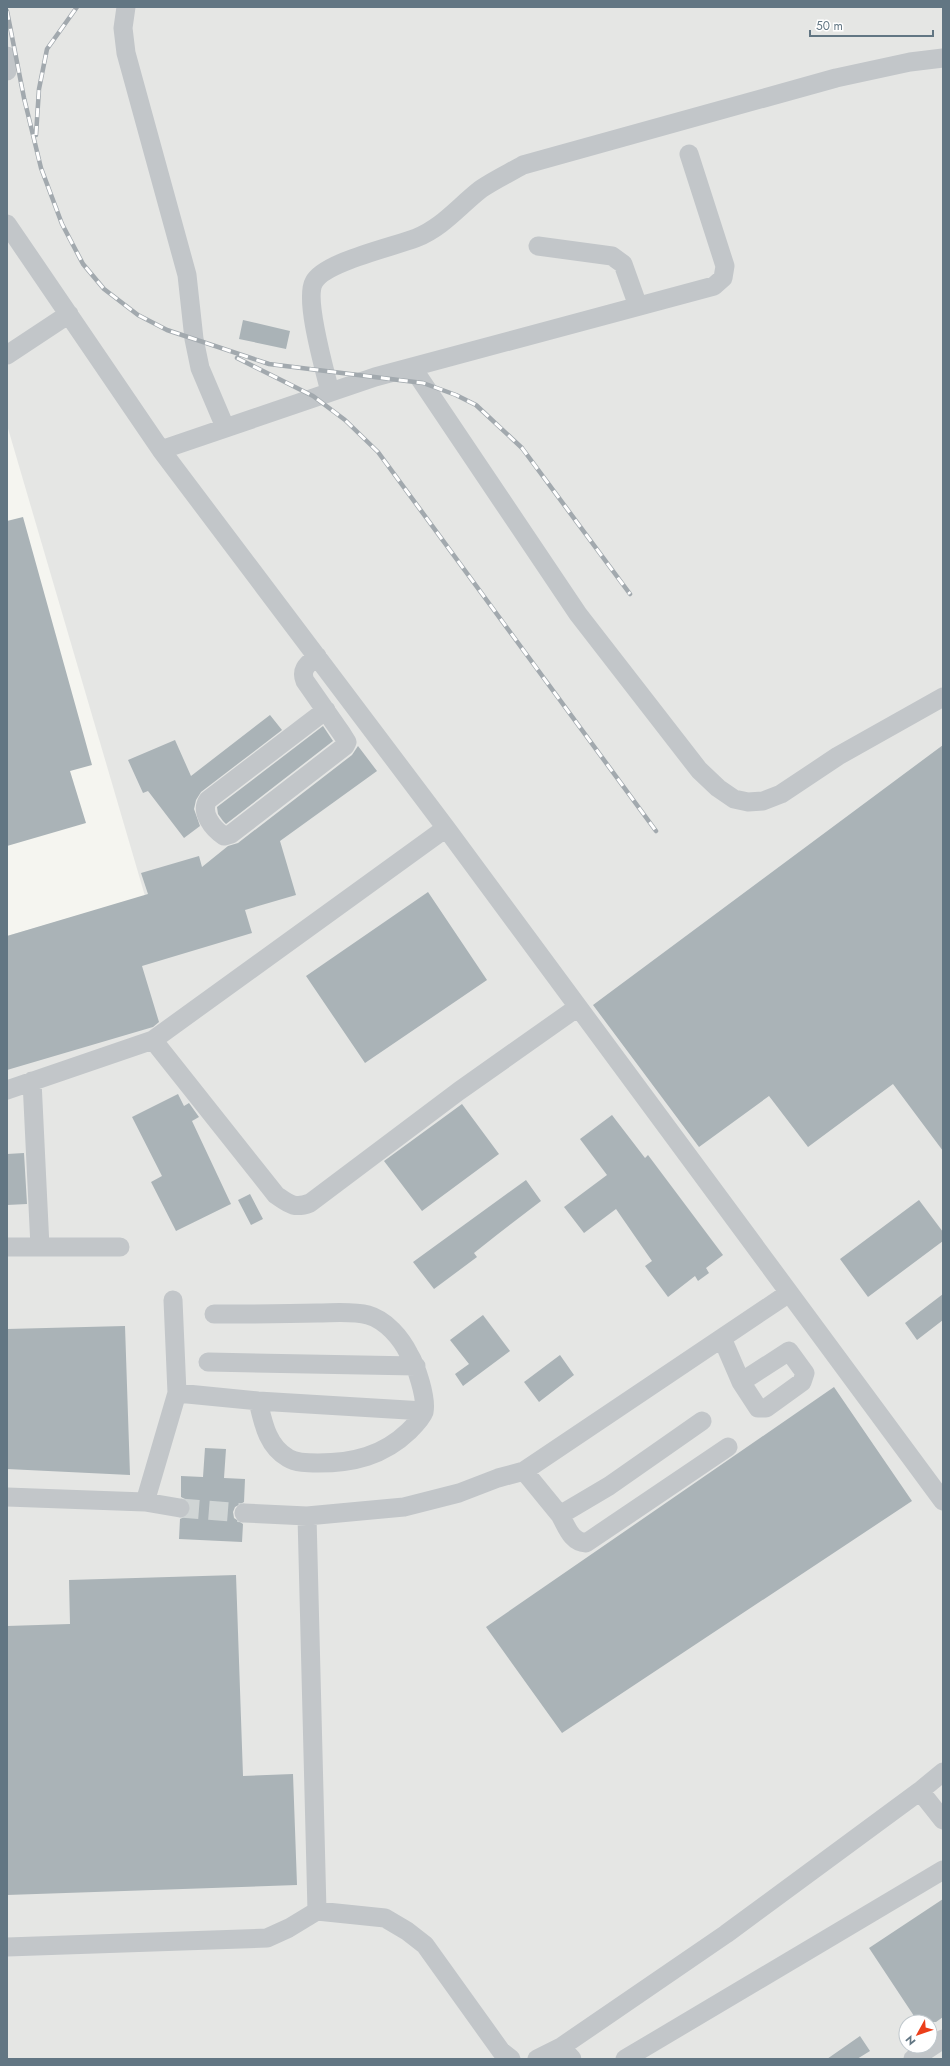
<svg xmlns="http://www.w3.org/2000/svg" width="950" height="2066" viewBox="0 0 950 2066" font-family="Jost,sans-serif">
  <rect width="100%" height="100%" fill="#f5f5f0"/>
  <path fill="#e5e6e4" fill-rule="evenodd" d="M7,7H943V2059H7V936L145,896L7,425ZM906,2022H930V2046H906Z"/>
  <path fill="#aab3b7" d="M243,320L290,331L286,349L239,339Z
    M23,517L92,765L70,771L86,823L7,846V521Z
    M270,715L282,730L201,792L196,800L194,809L200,826L184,838L148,791L143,793L128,760L175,740L191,776Z
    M323,726L333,741L226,824L223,821L218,814L217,807Z
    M943,745V1151L893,1084L808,1147L769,1096L699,1147L593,1005Z
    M358,746L377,771L280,841L296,895L245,910L252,933L142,966L159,1022L153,1027L7,1070V936L148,894L141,873L199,856L202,867L228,846L238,843L352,755Z
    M428,892L487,980L365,1063L306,976Z
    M178,1094L184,1106L189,1103L199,1117L192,1121L231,1204L176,1231L151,1182L162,1176L132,1117Z
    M462,1104L499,1154L422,1211L384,1161Z
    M612,1115L645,1158L648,1155L723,1255L706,1268L709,1273L698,1281L695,1276L668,1297L645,1266L652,1261L616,1209L584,1233L564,1207L607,1175L580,1139Z
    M24,1153L27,1204L7,1205V1154Z
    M526,1180L541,1201L498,1234L474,1253L477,1257L434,1289L413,1262Z
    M250,1194L263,1219L251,1225L238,1200Z
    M919,1200L943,1232V1241L868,1297L840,1259Z
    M943,1294V1320L917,1340L905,1323Z
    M483,1315L510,1351L463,1386L455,1374L469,1364L450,1340Z
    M125,1326L130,1475L7,1469V1329Z
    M560,1355L574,1375L539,1402L524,1382Z
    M834,1387L912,1501L562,1733L486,1627Z
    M205,1448L226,1449L224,1478L245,1479L244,1502L235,1507L233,1512L234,1518L243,1524L242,1542L179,1539L180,1519L188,1515L191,1509L187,1500L181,1497V1476L203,1477Z
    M236,1575L243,1776L293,1774L297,1885L7,1895V1626L70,1624L69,1580Z
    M943,1899V2017L936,2022H918L869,1948Z
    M860,2036L870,2051L857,2059H827Z"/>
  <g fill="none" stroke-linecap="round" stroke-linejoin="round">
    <path stroke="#d0d5d5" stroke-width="19" stroke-dasharray="19 10" stroke-linecap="butt" d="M180,1508L244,1513"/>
    <path stroke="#c2c6c9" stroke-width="19" d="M126,7L123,28L126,53L187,275L194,339L200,368L225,427
      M7,56V71
      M7,224L161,450L446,828L943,1501
      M538,246L612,256L623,264L638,306
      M7,355L69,314
      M412,367L578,614L699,770L718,788L734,799L748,802L763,801L781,794L838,756L943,697
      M330,392C325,371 304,299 314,282C324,262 393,247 416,238C443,227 458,207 481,189C494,180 509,173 523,165L836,78L910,62L943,58
      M161,450L375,377L714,286L723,278L725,266L689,154
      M317,656C308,664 300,669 305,681L342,734L347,742L345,746L231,834L224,836C212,828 200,812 208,800L326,710
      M446,828L153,1040L276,1195C289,1204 294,1209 310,1203L459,1091L578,1007
      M32,1081L40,1247
      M7,1090L153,1040
      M8,1247H120
      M214,1314C248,1314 282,1314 317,1313C333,1313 353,1311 368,1315C386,1320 401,1338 409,1354C416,1365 427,1398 424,1412C422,1418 414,1426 409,1431C383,1456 353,1463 318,1463C308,1463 296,1463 288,1458C267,1446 263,1422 258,1401
      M722,1338L741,1382L758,1408H766L802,1382L805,1373L789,1351L741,1382
      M208,1362L416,1366
      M177,1393L258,1401L424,1411
      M524,1471L560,1515L609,1486L702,1421
      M7,1497L145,1502L180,1508
      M145,1502L177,1393L173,1300
      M244,1513L307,1516L404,1507L459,1493L498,1478L524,1471L789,1293
      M560,1515C567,1527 571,1542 586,1543L728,1447
      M307,1516L317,1911L385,1918L407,1931L425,1945L501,2051L511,2059
      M920,1791L943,1820
      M7,1947L267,1938L289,1928L317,1911
      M561,2047L572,2059
      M537,2059L561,2047L726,1934L920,1791L943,1772
      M625,2059L943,1870
      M913,2059L943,2039"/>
    <defs>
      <path id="rail" d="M7,11L24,98L41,168L62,224L83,264L104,289L138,315L167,330L269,364L423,383L456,395L476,405L522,448L630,594
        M36,135L39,89L47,49L77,7
        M237,358L313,396L345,420L378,452L656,831"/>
    </defs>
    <use href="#rail" stroke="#a2a9ae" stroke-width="4.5"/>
    <use href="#rail" stroke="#fff" stroke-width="3" stroke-dasharray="9" stroke-linecap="butt"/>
  </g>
  <rect width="950" height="2066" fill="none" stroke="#627683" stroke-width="16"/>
  <g transform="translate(918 2034) rotate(230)"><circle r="19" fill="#ffffff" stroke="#c0c8cd"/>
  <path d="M0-3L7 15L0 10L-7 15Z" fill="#eb3f1a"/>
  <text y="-6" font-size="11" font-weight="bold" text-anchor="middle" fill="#627683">N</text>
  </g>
  <path d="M810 30v6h123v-6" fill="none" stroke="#627683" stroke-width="2"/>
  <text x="816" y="30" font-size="12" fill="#627683" stroke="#ffffff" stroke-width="3" paint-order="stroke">50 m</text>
</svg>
